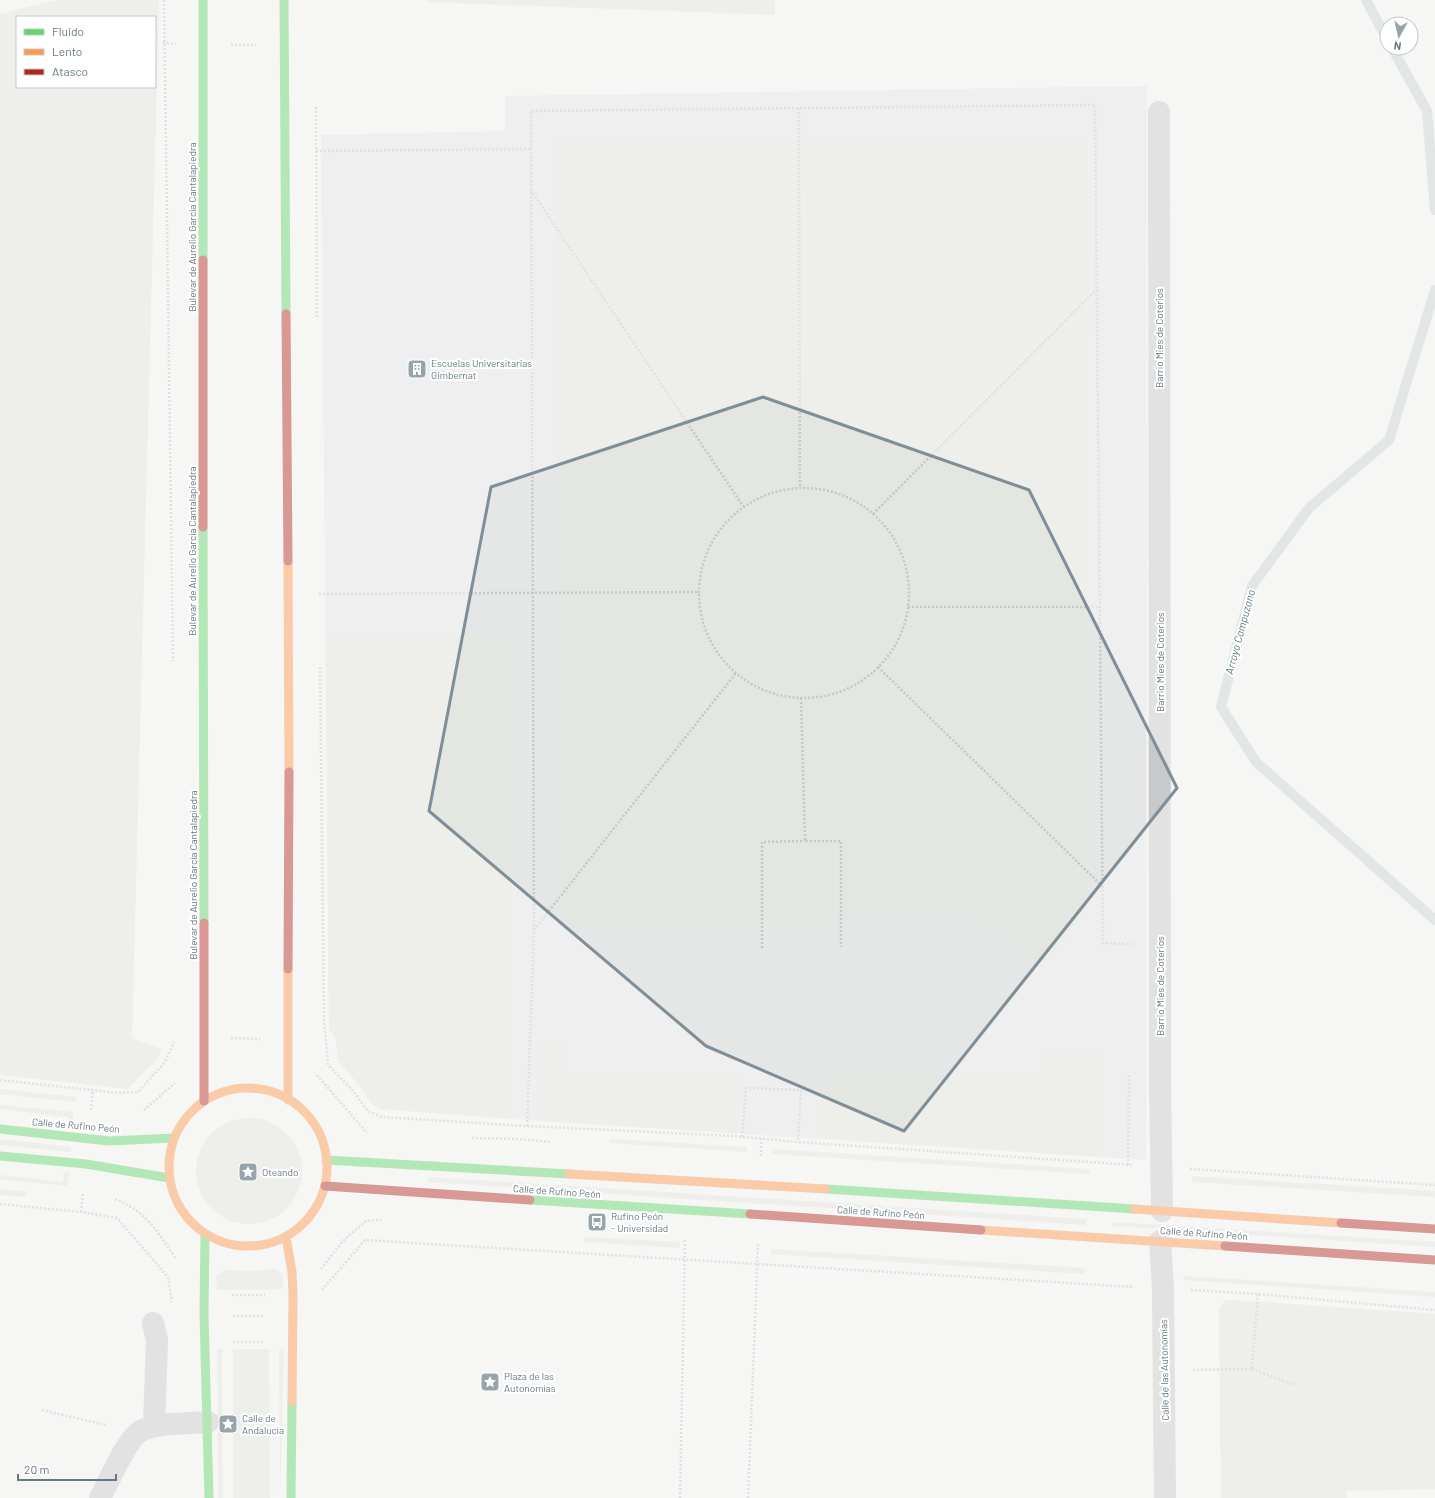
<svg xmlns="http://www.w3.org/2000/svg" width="1435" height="1498" viewBox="0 0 1435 1498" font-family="Barlow,sans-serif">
  <rect width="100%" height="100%" fill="#f5f5f4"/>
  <path fill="#e5e6e6" d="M1147,86L1146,1160L512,1119L376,1107L360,1086L338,1061L336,1039L329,1029L321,135L505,131V96Z"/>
  <path fill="#e4e7e1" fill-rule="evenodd" d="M57,0H159L132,1038L162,1049L156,1060L128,1089L0,1075V14ZM17,17H155V87H17Z
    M426,0H775V15L426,2Z
    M1083,138L1087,916L1078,920L1060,947L1044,964L981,917L749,921V924L562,925L555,142Z
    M326,635H509L512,1119L379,1109L370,1102L360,1086L338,1061L336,1039L329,1029Z
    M540,1041H562V1078H602V1072H619V1078L741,1077L738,1133L539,1121Z
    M1044,1054L1104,1055V1157L817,1138L823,1078L987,1077L988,1072H1005V1077L1044,1078Z
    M0,1089L76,1097V1102L0,1094Z
    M0,1105L74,1112L72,1126H68V1117L0,1109Z
    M196 1171a53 53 0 1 1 106 0a53 53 0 1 1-106 0Z
    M0,1139L71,1147V1152L0,1145Z
    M610,1139L747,1147L746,1152L609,1143Z
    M773,1149L1090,1169L1089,1174L772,1154Z
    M64,1172L70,1173L67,1186L0,1179V1175L63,1182Z
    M1192,1176L1435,1191V1197L1192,1182Z
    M428,1177L1086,1219V1225L429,1182Z
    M0,1189L27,1192L26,1197L0,1195Z
    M1114,1222L1435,1242V1247L1113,1226Z
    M585,1237L680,1242L679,1248L585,1242Z
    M771,1249L1085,1268L1084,1274L770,1254Z
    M275,1269C285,1273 283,1280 283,1289L217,1290L216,1276L225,1270L250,1271Z
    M1184,1276L1435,1292V1297L1183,1280Z
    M1233,1300L1435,1314V1489L1347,1491V1498H1221L1219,1308L1224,1301Z
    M217,1349H222L223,1498H218Z
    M233,1349H269L270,1498H233Z
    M279,1349H284L280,1498Z"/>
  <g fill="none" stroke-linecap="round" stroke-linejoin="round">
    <path stroke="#c9d3d4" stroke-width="10" d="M1366,0L1387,39
      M1392,48L1427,111L1435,210
      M1435,290L1389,440L1309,508L1252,586L1221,707L1256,762L1435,920"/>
    <path stroke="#c5c7c8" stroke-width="2.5" stroke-dasharray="2 2" stroke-linecap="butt" d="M164,0L173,661
      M163,43L176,44
      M231,45H256
      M316,107L317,318
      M799,108L800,488
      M316,151L530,149
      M531,190L743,506
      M699 593a105 105 0 1 1 210 0a105 105 0 1 1-210 0Z
      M873,514L1096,290
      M319,594L699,592
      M908,607H1101
      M320,667L324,1018L328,1065L354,1092L368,1111L382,1117L527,1126L734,1136L798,1142L1133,1165
      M878,667L1102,886
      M801,698L805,841H841V947
      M534,930L736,673
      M762,948V842L805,841
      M231,1038L260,1039
      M317,1075L367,1133
      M0,1080L119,1093L138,1092L165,1062L174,1042
      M91,1110L93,1090
      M144,1110L175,1083
      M527,1126L534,930L531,111L1095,105L1103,943L1132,944
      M742,1137L746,1088L801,1090L798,1142
      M472,1138L518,1139L551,1142
      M761,1156V1138
      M1128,1165L1129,1075
      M1190,1169L1435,1185
      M115,1199C146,1211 158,1232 176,1259
      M0,1204L81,1212L117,1218L168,1277L172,1302
      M81,1212L83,1193
      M321,1269L343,1241L366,1221L381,1220
      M322,1290L365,1240L1134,1287
      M1191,1290L1258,1294L1435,1310
      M232,1295H265
      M233,1316H264
      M233,1342H264
      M1252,1369L1294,1385
      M1193,1370L1252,1369L1258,1294
      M42,1410L106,1425
      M680,1498L685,1239
      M748,1498L758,1243"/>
    <path stroke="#c7c9ca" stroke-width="22" d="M1159,112L1160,1085L1162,1211
      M1160,1241L1163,1289L1165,1498
      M153,1323L157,1340L154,1426
      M100,1498C108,1483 126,1441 139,1432C155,1422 189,1424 208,1422"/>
    <path stroke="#63d668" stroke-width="9" d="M203,0V260
      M284,0L286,314
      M203,527L204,923
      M0,1129L109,1141L174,1138
      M0,1156L86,1164L169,1178
      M326,1160L569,1174
      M826,1189L1134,1209
      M530,1200L750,1214
      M205,1234L204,1315L209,1498
      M291,1498L292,1401"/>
    <path stroke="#ff974d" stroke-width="9" d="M288,561L289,772
      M169 1167a79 79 0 1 1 158 0a79 79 0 1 1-158 0Z
      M288,1100V969
      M569,1174L826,1189
      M1134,1209L1341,1223
      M981,1230L1225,1246
      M286,1237L292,1272L293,1295L292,1401"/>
    <path stroke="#b3261e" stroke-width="9" d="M203,260V527
      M286,314L288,561
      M204,923V1101
      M288,969L289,772
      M325,1186L530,1200
      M750,1214L981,1230
      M1341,1223L1435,1229
      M1225,1246L1435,1260"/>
  </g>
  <path d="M0 0H1435V1498H0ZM763,397L1029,490L1177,788L904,1131L706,1046L429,811L491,487Z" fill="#f5f5f4" fill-opacity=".55" fill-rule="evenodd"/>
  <path fill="none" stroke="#7f8e97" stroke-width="3" stroke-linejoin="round" d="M763,397L1029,490L1177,788L904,1131L706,1046L429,811L491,487Z"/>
  <defs>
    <symbol id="building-square" viewBox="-11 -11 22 22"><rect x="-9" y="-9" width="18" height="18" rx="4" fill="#98a4ab" stroke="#fff"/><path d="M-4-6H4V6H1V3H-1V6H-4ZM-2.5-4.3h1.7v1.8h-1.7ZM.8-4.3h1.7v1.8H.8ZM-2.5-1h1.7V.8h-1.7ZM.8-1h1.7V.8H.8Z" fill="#fff"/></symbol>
    <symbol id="sight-square" viewBox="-11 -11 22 22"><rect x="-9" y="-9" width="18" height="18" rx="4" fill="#98a4ab" stroke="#fff"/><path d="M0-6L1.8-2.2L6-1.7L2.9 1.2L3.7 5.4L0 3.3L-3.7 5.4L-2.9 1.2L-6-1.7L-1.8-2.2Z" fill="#fff"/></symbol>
    <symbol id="bus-square" viewBox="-11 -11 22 22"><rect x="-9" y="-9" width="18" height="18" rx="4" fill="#98a4ab" stroke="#fff"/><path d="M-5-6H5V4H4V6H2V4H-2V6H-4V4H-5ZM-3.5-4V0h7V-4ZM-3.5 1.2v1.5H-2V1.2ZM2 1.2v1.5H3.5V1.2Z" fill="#fff"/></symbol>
  </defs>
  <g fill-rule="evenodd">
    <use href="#building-square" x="406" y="358" width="22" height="22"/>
    <use href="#sight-square" x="237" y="1161" width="22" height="22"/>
    <use href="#bus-square" x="586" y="1211" width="22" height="22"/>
    <use href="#sight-square" x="479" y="1371" width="22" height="22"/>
    <use href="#sight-square" x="217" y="1413" width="22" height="22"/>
  </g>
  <g text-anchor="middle" stroke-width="4" stroke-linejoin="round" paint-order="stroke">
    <g font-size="10" fill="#667983" stroke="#fff">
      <text transform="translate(192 227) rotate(-90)" y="4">Bulevar de Aurelio García Cantalapiedra</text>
      <text transform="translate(1159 338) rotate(-90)" y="4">Barrio Mies de Coterios</text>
      <text transform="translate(192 551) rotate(-90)" y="4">Bulevar de Aurelio García Cantalapiedra</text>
      <text transform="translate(1160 662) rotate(-90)" y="4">Barrio Mies de Coterios</text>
      <text transform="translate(193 875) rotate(-90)" y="4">Bulevar de Aurelio García Cantalapiedra</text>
      <text transform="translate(1160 986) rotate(-90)" y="4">Barrio Mies de Coterios</text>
      <text transform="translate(76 1125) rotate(5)" y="4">Calle de Rufino Peón</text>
      <text transform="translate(557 1191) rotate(4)" y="4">Calle de Rufino Peón</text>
      <text transform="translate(881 1212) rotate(4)" y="4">Calle de Rufino Peón</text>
      <text transform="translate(1204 1233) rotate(4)" y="4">Calle de Rufino Peón</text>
      <text transform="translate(1164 1370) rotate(-91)" y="4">Calle de las Autonomías</text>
    </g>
    <g font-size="10" fill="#667983" stroke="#fff" text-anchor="start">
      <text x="431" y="367">Escuelas Universitarias<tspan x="431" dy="12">Gimbernat</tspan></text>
      <text x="262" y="1176">Oteando</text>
      <text x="611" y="1220">Rufino Peón<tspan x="611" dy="12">- Universidad</tspan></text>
      <text x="504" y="1380">Plaza de las<tspan x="504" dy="12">Autonomías</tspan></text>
      <text x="242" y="1422">Calle de<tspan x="242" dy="12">Andalucía</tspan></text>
    </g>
    <g font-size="11" font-style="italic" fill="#617b7f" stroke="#fff">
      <text transform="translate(1240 632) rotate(-75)" y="4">Arroyo Campuzano</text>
    </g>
  </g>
  <rect x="16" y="16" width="140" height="72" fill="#ffffff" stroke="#c2c9cd"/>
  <rect x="24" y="29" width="20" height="6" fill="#63d668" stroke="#c2c9cd"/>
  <text x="52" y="36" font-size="12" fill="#667983">Fluido</text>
  <rect x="24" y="49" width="20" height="6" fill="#ff974d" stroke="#c2c9cd"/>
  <text x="52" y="56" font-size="12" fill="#667983">Lento</text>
  <rect x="24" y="69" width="20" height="6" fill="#b3261e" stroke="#c2c9cd"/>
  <text x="52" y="76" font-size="12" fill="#667983">Atasco</text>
  <g transform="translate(1399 36) rotate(188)"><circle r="19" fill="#ffffff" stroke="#c2c9cd"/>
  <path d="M0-3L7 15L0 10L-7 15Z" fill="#98a4ab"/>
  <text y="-6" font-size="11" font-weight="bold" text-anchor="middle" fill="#667983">N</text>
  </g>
  <path d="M18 1474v6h98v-6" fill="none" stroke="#667983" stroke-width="2"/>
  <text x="24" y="1474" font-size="12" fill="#667983" stroke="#ffffff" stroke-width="3" paint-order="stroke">20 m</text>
</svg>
